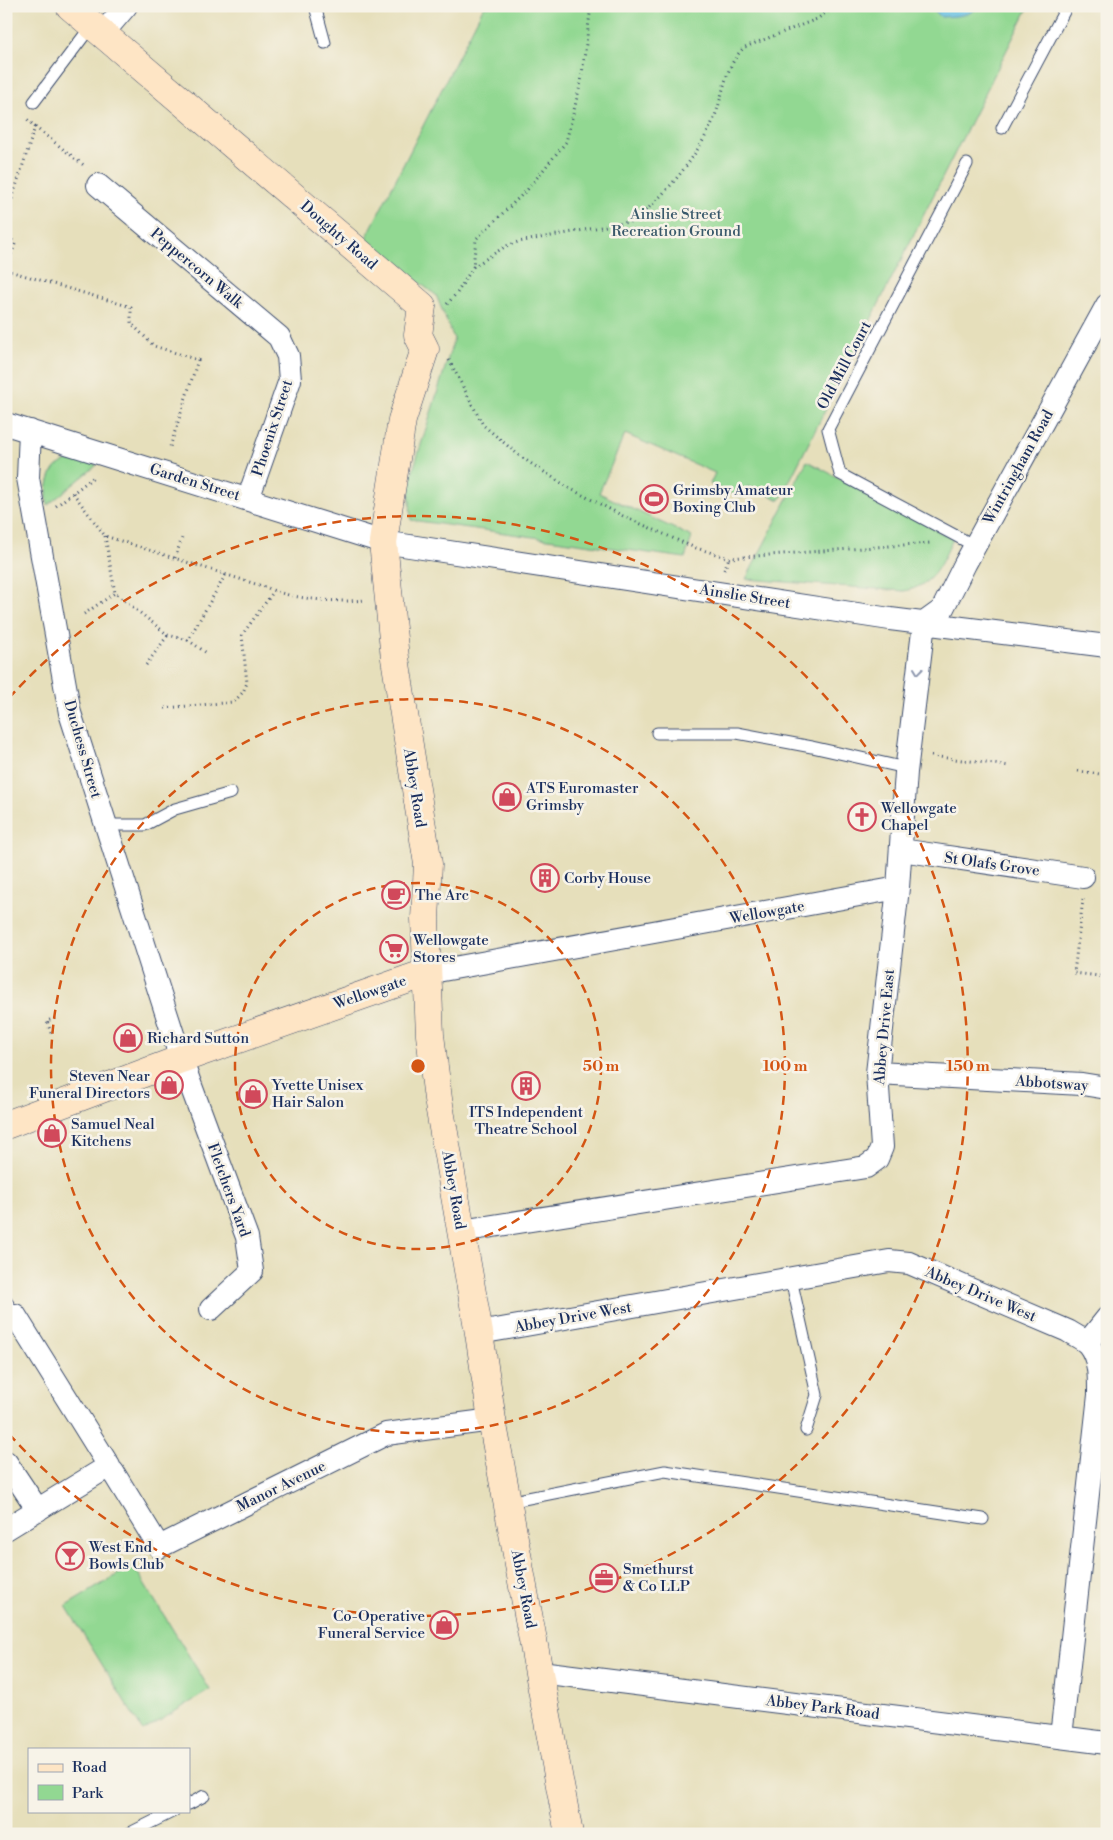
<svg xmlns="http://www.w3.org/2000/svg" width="1113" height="1840" viewBox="0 0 1113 1840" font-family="'Libre Bodoni',serif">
  <rect width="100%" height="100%" fill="#f7f3e8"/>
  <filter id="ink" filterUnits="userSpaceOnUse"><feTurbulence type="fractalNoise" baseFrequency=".02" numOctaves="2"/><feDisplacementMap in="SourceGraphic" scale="10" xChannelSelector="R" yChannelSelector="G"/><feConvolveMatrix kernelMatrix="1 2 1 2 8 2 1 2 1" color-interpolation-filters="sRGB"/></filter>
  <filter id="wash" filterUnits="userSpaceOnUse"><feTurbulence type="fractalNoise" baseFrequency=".0096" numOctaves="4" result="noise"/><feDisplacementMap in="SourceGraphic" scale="20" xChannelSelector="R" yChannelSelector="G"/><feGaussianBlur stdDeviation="1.12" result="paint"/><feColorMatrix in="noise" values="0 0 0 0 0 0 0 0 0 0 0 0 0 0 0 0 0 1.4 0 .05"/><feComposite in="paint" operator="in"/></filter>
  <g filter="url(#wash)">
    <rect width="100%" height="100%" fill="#e6dfbb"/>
    <path fill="#92d892" stroke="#568478" d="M484,6H1029L780,500L748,486L742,498L710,484L715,473L625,434L599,493L692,537L685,558L411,520L409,483L454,339L436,295L364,242Z
      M66,461H84L97,465L48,505C45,496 48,476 55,468C57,465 63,463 66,461Z
      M807,461L953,539C941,563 934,586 904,591L746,579Z
      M133,1565L210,1690L143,1731L66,1606Z"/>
    <path fill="#63bfe1" stroke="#3f77a0" d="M930,6H979C969,17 954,16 941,17Z"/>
  </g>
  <g filter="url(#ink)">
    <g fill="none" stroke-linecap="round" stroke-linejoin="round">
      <defs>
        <path id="lane" d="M315,6L325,43
          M34,102L92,25
          M1002,128L1067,6
          M967,164L828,429L840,474L975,546
          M657,733H737L812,747L906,768
          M106,825H145L175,809L231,793
          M791,1279L817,1395L806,1430
          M6,1301L15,1315
          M508,1502L665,1471L983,1519
          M189,1804L204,1796
          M128,1834L174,1811"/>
        <path id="street" d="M103,33L126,6
          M98,185L279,337L288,356L290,380L248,499
          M6,424L383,542L890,619L1107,646
          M30,431L28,478L70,713L181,1059L247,1237L252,1271L211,1309
          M924,623L942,610L965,564L1107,305
          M901,850L1083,877
          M426,973L898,888
          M877,1073L1082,1084L1107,1088
          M461,1231L866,1167L877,1159L882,1147L877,1073L898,888L906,772L924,623
          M479,1333L889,1261L909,1263L1068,1331C1074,1335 1083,1339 1088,1344C1100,1359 1099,1378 1099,1395L1061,1737
          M1087,1343L1107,1318
          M6,1462L38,1510
          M113,1472L159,1547L386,1434L492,1420
          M6,1529L109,1466L15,1315
          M540,1672L1107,1743"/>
        <path id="secondary" d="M70,6L422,306L418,335L425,349L402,420L383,542L395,658L428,864L425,919L430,1035L438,1099L479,1333L492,1420L569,1834
          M6,1125L181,1059L426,973"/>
      </defs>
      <use href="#lane" stroke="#39496c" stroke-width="13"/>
      <use href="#street" stroke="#39496c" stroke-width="24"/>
      <use href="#secondary" stroke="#39496c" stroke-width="29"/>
      <path stroke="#39496c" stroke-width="3" stroke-dasharray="1 4" stroke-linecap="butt" d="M35,127L86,167
        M6,218L35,127L27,119
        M6,232L15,244L6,269
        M473,267L506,246L518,242L634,221C665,195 695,160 712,123C724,98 723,66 745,47L817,19L835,6
        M6,270L131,307V323L154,346L198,360L169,450
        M447,304L457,293L473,267L476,239L527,190L566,142L581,82L591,6
        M449,360L483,425L521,457L569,488L623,516L693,547L729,558L930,543
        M73,493L105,536L268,588C289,599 340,603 364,600
        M56,506L95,476
        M105,536L115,593L168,635L188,640L226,574
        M175,558L183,535
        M724,570L729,558
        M84,614L115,593
        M188,640L208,654
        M146,665L168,635
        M165,708L234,702L243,692L247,683L242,635L274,591
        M931,756L1010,766
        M1078,771L1107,775
        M1103,865L1107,831
        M1083,899L1074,973L1107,977
        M51,1033L47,1021L56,1018"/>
      <use href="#lane" stroke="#fff" stroke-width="11"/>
      <use href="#street" stroke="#fff" stroke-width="22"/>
      <use href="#secondary" stroke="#fee5c5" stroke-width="28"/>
    </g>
    <defs><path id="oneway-chevron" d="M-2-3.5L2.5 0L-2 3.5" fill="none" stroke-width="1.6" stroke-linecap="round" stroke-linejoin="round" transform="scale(1.25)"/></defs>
    <use stroke="#8d97ae" href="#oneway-chevron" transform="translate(918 671) rotate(97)"/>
  </g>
  <g fill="none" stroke="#d45514" stroke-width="2.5" stroke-dasharray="9 6">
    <circle cx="418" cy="1066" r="183"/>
    <circle cx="418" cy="1066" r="367"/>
    <path d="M9 698A550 550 0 1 1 9 1434"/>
  </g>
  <defs>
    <symbol id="stadium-ring" viewBox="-11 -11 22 22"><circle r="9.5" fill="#f7f3e8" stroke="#d1495b" stroke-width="1.5"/><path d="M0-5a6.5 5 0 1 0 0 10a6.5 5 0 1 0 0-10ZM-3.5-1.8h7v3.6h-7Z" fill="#d1495b"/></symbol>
    <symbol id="shop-ring" viewBox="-11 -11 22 22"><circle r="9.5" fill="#f7f3e8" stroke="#d1495b" stroke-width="1.5"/><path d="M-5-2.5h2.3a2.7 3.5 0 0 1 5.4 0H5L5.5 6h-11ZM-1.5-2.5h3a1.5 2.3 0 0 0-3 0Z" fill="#d1495b"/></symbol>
    <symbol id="church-ring" viewBox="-11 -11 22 22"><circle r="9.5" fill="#f7f3e8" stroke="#d1495b" stroke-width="1.5"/><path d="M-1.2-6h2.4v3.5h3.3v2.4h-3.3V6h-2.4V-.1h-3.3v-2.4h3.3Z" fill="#d1495b"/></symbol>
    <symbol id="building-ring" viewBox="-11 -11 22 22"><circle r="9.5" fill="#f7f3e8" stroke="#d1495b" stroke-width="1.5"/><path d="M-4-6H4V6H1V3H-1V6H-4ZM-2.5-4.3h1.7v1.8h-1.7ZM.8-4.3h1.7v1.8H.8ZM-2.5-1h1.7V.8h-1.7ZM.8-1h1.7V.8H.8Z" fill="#d1495b"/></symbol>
    <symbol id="cafe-ring" viewBox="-11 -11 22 22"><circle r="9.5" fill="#f7f3e8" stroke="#d1495b" stroke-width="1.5"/><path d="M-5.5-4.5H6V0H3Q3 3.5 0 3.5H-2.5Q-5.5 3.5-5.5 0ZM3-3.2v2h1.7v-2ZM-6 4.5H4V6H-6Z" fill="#d1495b"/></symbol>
    <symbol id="supermarket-ring" viewBox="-11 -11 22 22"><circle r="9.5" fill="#f7f3e8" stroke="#d1495b" stroke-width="1.5"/><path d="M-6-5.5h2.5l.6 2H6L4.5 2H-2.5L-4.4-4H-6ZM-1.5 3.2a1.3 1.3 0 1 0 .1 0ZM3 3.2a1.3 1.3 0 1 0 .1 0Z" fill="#d1495b"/></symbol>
    <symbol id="bar-ring" viewBox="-11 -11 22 22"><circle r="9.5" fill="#f7f3e8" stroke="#d1495b" stroke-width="1.5"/><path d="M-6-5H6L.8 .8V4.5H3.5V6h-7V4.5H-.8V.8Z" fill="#d1495b"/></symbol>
    <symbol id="office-ring" viewBox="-11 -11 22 22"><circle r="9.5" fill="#f7f3e8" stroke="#d1495b" stroke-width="1.5"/><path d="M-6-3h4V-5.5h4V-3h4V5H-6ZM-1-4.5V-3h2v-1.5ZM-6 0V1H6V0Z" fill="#d1495b"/></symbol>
  </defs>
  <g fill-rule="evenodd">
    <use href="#stadium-ring" x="638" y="483" width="32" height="32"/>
    <use href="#shop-ring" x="491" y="781" width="32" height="32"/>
    <use href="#church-ring" x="846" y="801" width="32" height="32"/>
    <use href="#building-ring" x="529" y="862" width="32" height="32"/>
    <use href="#cafe-ring" x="380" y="879" width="32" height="32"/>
    <use href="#supermarket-ring" x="378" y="933" width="32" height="32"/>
    <use href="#shop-ring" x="112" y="1022" width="32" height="32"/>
    <use href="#shop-ring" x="153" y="1069" width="32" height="32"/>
    <use href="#building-ring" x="510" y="1070" width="32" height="32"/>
    <use href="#shop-ring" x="237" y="1078" width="32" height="32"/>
    <use href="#shop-ring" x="36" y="1117" width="32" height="32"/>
    <use href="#bar-ring" x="54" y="1540" width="32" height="32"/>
    <use href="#office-ring" x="588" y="1562" width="32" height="32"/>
    <use href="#shop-ring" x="428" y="1609" width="32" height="32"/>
  </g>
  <g text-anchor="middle" stroke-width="5" stroke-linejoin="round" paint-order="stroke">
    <g font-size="15" fill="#39596b" stroke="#f7f3e8">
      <text x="676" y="219">Ainslie Street<tspan x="676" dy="17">Recreation Ground</tspan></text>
    </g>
    <g font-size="15" fill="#1b2f5e" stroke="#f7f3e8">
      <text transform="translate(339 235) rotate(41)" y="5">Doughty Road</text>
      <text transform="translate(197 268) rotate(40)" y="5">Peppercorn Walk</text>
      <text transform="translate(844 365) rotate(-62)" y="5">Old Mill Court</text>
      <text transform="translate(272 428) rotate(-72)" y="5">Phoenix Street</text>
      <text transform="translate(1018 467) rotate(-61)" y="5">Wintringham Road</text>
      <text transform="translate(195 482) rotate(17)" y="5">Garden Street</text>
      <text transform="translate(745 596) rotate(9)" y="5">Ainslie Street</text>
      <text transform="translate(83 749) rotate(74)" y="5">Duchess Street</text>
      <text transform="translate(415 788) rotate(81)" y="5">Abbey Road</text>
      <text transform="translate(992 864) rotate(8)" y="5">St Olafs Grove</text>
      <text transform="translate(767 912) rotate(-10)" y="5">Wellowgate</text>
      <text transform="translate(370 992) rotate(-19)" y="5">Wellowgate</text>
      <text transform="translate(884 1027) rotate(-85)" y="5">Abbey Drive East</text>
      <text transform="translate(1052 1083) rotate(4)" y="5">Abbotsway</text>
      <text transform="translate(229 1190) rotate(70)" y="5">Fletchers Yard</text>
      <text transform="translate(454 1190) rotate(80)" y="5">Abbey Road</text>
      <text transform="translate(981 1294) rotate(23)" y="5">Abbey Drive West</text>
      <text transform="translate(573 1317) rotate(-10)" y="5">Abbey Drive West</text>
      <text transform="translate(281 1486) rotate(-26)" y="5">Manor Avenue</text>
      <text transform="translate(524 1589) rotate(79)" y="5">Abbey Road</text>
      <text transform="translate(823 1707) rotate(7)" y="5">Abbey Park Road</text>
    </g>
    <g font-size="15" fill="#1b2f5e" stroke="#f7f3e8" text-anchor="start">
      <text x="673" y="495">Grimsby Amateur<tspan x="673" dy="17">Boxing Club</tspan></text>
      <text x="526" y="793">ATS Euromaster<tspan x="526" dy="17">Grimsby</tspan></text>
      <text x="881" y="813">Wellowgate<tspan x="881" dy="17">Chapel</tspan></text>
      <text x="564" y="883">Corby House</text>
      <text x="415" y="900">The Arc</text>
      <text x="413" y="945">Wellowgate<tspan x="413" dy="17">Stores</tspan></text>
      <text x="147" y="1043">Richard Sutton</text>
      <text x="150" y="1081" text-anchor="end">Steven Near<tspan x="150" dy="17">Funeral Directors</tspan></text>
      <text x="272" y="1090">Yvette Unisex<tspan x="272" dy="17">Hair Salon</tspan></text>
      <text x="526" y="1117" text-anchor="middle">ITS Independent<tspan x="526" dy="17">Theatre School</tspan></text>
      <text x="71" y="1129">Samuel Neal<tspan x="71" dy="17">Kitchens</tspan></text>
      <text x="89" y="1552">West End<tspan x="89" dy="17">Bowls Club</tspan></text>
      <text x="623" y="1574">Smethurst<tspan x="623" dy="17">&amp; Co LLP</tspan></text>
      <text x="425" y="1621" text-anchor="end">Co-Operative<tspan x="425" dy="17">Funeral Service</tspan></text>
    </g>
  </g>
  <circle cx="418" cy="1066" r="8" fill="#d45514" stroke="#f7f3e8" stroke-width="2.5"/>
  <g font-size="15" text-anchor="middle" font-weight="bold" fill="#d45514" stroke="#f7f3e8" stroke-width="5" stroke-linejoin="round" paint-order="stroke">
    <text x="601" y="1071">50 m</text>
    <text x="785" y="1071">100 m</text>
    <text x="968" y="1071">150 m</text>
  </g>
  <rect width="1113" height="1840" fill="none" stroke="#f7f3e8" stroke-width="25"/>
  <rect x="28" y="1748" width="162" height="65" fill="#f7f3e8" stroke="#9fa5b1"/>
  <rect x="38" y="1764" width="25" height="8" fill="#fee5c5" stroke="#9fa5b1"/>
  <text x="72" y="1772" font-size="15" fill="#1b2f5e">Road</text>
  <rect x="38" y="1785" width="25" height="15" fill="#92d892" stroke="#9fa5b1"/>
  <text x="72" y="1798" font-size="15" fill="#1b2f5e">Park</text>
</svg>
